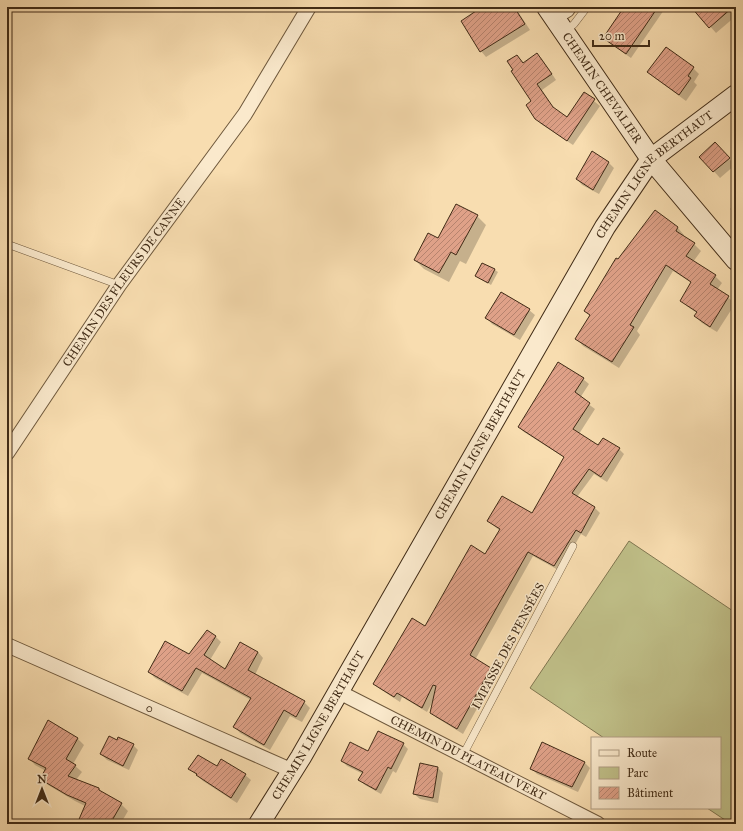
<svg xmlns="http://www.w3.org/2000/svg" width="743" height="831" viewBox="0 0 743 831" font-family="'IM FELL Great Primer',serif">
  <defs>
    <pattern id="building-hatch" width="6" height="6" patternUnits="userSpaceOnUse"><rect width="6" height="6" fill="#dfa188"/><path d="M-1 1l2-2M0 6l6-6M5 7l2-2" fill="none" stroke="#b6836e"/></pattern>
  </defs>
  <rect width="100%" height="100%" fill="#f8ddb0"/>
  <filter id="stains"><feTurbulence type="fractalNoise" baseFrequency=".005" numOctaves="4"/><feColorMatrix values="0 0 0 0 .2 0 0 0 0 .09 0 0 0 0 .02 0 0 0 .5 -.17"/></filter>
  <radialGradient id="worn" r=".72"><stop offset=".6" stop-color="#630" stop-opacity="0"/><stop offset="1" stop-color="#630" stop-opacity=".3"/></radialGradient>
  <path fill="#c0c089" stroke="#807650" d="M629,541L736,613V824H731L707,808H720V738H604L530,688Z"/>
  <path fill="#0003" d="M484,7H515L530,30L486,57L481,51Z
    M626,7H666L631,58L609,43L604,38Z
    M693,7H736V16L716,33Z
    M666,48L693,68L699,74L694,82L697,85L686,101L655,78L649,72Z
    M537,54L542,59L556,80L542,90L555,110L567,118L584,93L600,106L573,145L541,124L536,118L533,102L514,70L517,56L524,63Z
    M715,144L735,165L720,178L701,157Z
    M609,163L614,168L599,194L582,185L577,179Z
    M736,203V215L730,209Z
    M656,211L678,228L684,235L683,237L694,244L701,251L693,262L715,276L722,283L717,290L728,297L735,304L717,332L702,323L695,316L697,313L688,307L681,301L692,283L673,271L637,331L640,335L619,368L583,346L577,339L590,316L586,311L618,261Z
    M477,216L486,225L466,264L460,261L449,282L424,269L415,260L438,239Z
    M483,264L495,270L498,272L491,285L476,276Z
    M529,310L535,315L520,340L492,324L487,318Z
    M559,364L583,379L589,384L580,398L595,409L579,434L598,447L619,449L624,454L607,482L594,474L577,497L594,507L600,513L586,537L581,534L560,571L533,556L475,660L491,669L496,674L463,734L437,718L431,713L434,699L427,712L402,697L400,702L380,689L375,684L425,627L486,555L500,531L488,521L532,515L565,458L524,432L519,427Z
    M216,637L221,642L210,660L225,671L258,652L263,658L255,675L304,702L310,708L302,722L290,716L270,750L240,733L235,727L251,700L202,673L188,696L155,678L149,672L189,655Z
    M77,738L84,745L73,764L82,772L76,780L99,789L103,794L121,804L128,811L121,823L113,818L111,824H78L85,806L75,801L48,785L42,779L46,771L35,765L29,758Z
    M117,742L133,745L138,750L129,770L107,760L101,754Z
    M403,744L408,749L396,773L393,771L381,794L365,785L360,780L363,774L347,766L342,761Z
    M584,762L590,768L578,792L537,774L531,768Z
    M217,768L245,775L251,780L237,803L203,781L190,769Z
    M438,768L443,773L438,803L420,799L414,794Z"/>
  <path fill="url(#building-hatch)" stroke="#402b16" d="M482,7H514L525,24L480,52L461,21Z
    M624,7H658L626,54L603,38Z
    M691,7H733L709,28Z
    M666,47L694,67L688,76L691,78L679,95L647,72Z
    M537,53L552,74L537,84L553,107L567,117L584,92L595,99L567,141L535,119L526,105L531,101L511,71L513,70L507,61L517,55L523,63Z
    M715,142L730,158L713,172L699,157Z
    M592,151L609,162L593,190L576,179Z
    M456,204L478,215L456,255L451,252L439,273L414,260L428,233L438,238Z
    M655,210L678,227L676,231L695,243L686,256L716,275L710,284L729,296L710,327L694,316L697,312L680,301L691,282L666,265L630,325L634,327L612,362L575,339L590,315L584,311L616,258L618,259Z
    M482,263L495,269L488,283L475,276Z
    M501,292L530,309L514,335L485,318Z
    M558,362L584,378L575,392L590,403L573,429L598,445L603,438L620,448L601,477L589,469L572,493L595,507L581,533L576,530L554,566L528,552L470,655L491,668L457,729L430,713L436,686L433,685L422,708L397,693L394,697L373,684L412,618L425,626L471,545L485,554L500,529L487,521L502,496L532,513L564,457L518,427Z
    M207,630L216,636L204,655L225,669L240,642L258,652L248,670L305,701L296,717L284,710L264,745L233,727L251,698L196,668L182,691L148,672L165,641L189,654Z
    M48,720L78,738L66,759L76,765L68,776L99,788V790L122,803L110,824H77L86,803L67,795L40,779L46,768L28,759Z
    M378,731L404,743L391,769L388,767L376,790L358,780L363,772L341,761L350,742L368,751Z
    M109,736L117,740L118,737L134,744L123,766L100,754Z
    M542,742L585,762L572,787L530,769Z
    M198,755L217,766L221,759L246,774L231,798L196,775L197,774L188,769Z
    M420,763L438,767L433,798L413,794Z"/>
  <g fill="none" stroke-linecap="round" stroke-linejoin="round">
    <defs>
      <path id="lane" d="M566,31L574,24L587,7
        M7,244L119,285
        M463,755L573,546"/>
      <g id="street">
        <path d="M554,18L567,10L569,7"/>
        <path id="s1" d="M7,453L119,285L245,114L309,7"/>
        <path id="s2" d="M7,645L293,771"/>
        <path id="s3" d="M339,692L598,824"/>
      </g>
      <g id="secondary">
        <path id="s4" d="M547,7L651,159L736,260"/>
        <path id="s5" d="M259,824L301,757L605,227L651,159L736,95"/>
      </g>
    </defs>
    <use href="#lane" stroke="#6e583c" stroke-width="8"/>
    <use href="#street" stroke="#6e583c" stroke-width="16"/>
    <use href="#secondary" stroke="#402b16" stroke-width="22"/>
    <use href="#lane" stroke="#fae9cc" stroke-width="7"/>
    <use href="#street" stroke="#fae9cc" stroke-width="14"/>
    <use href="#secondary" stroke="#fae9cc" stroke-width="20"/>
  </g>
  <g text-anchor="middle" stroke-width="3" stroke-linejoin="round" paint-order="stroke">
    <g font-size="12" fill="#402b16" stroke="#fae9cc">
      <text dy="4" stroke="none"><textPath href="#s4" startOffset="98">CHEMIN CHEVALIER</textPath></text>
      <text dy="4" stroke="none"><textPath href="#s5" startOffset="763">CHEMIN LIGNE BERTHAUT</textPath></text>
      <text dy="4" stroke="none"><textPath href="#s1" startOffset="207">CHEMIN DES FLEURS DE CANNE</textPath></text>
      <text dy="4" stroke="none"><textPath href="#s5" startOffset="439">CHEMIN LIGNE BERTHAUT</textPath></text>
      <text transform="translate(508 646) rotate(-62)" y="4">IMPASSE DES PENSÉES</text>
      <text dy="4" stroke="none"><textPath href="#s2" startOffset="156">0</textPath></text>
      <text dy="4" stroke="none"><textPath href="#s5" startOffset="115">CHEMIN LIGNE BERTHAUT</textPath></text>
      <text dy="4" stroke="none"><textPath href="#s3" startOffset="145">CHEMIN DU PLATEAU VERT</textPath></text>
    </g>
  </g>
  <rect width="743" height="831" fill="none" stroke="#f8ddb0" stroke-width="24"/>
  <rect x="8" y="8" width="727" height="815" fill="none" stroke="#402b16" stroke-width="2"/>
  <rect x="12" y="12" width="719" height="807" fill="none" stroke="#402b16"/>
  <rect x="591" y="737" width="130" height="72" fill="#fae9cc" stroke="#b09d83"/>
  <rect x="599" y="750" width="20" height="6" fill="#fae9cc" stroke="#b09d83"/>
  <text x="627" y="757" font-size="12" fill="#402b16">Route</text>
  <rect x="599" y="767" width="20" height="12" fill="#c0c089" stroke="#b09d83"/>
  <text x="627" y="777" font-size="12" fill="#402b16">Parc</text>
  <rect x="599" y="787" width="20" height="12" fill="url(#building-hatch)" stroke="#b09d83"/>
  <text x="627" y="797" font-size="12" fill="#402b16">Bâtiment</text>
  <g transform="translate(42 789)" stroke="#fae9cc" stroke-width="3" paint-order="stroke">
  <path d="M0-3L7 15L0 10L-7 15Z" fill="#402b16"/>
  <text y="-6" font-size="11" font-weight="bold" text-anchor="middle" fill="#402b16">N</text>
  </g>
  <path d="M593 40v6h56v-6" fill="none" stroke="#402b16" stroke-width="2"/>
  <text x="599" y="40" font-size="12" fill="#402b16" stroke="#fae9cc" stroke-width="3" paint-order="stroke">20 m</text>
  <rect width="100%" height="100%" filter="url(#stains)"/>
  <rect width="100%" height="100%" fill="url(#worn)"/>
</svg>
